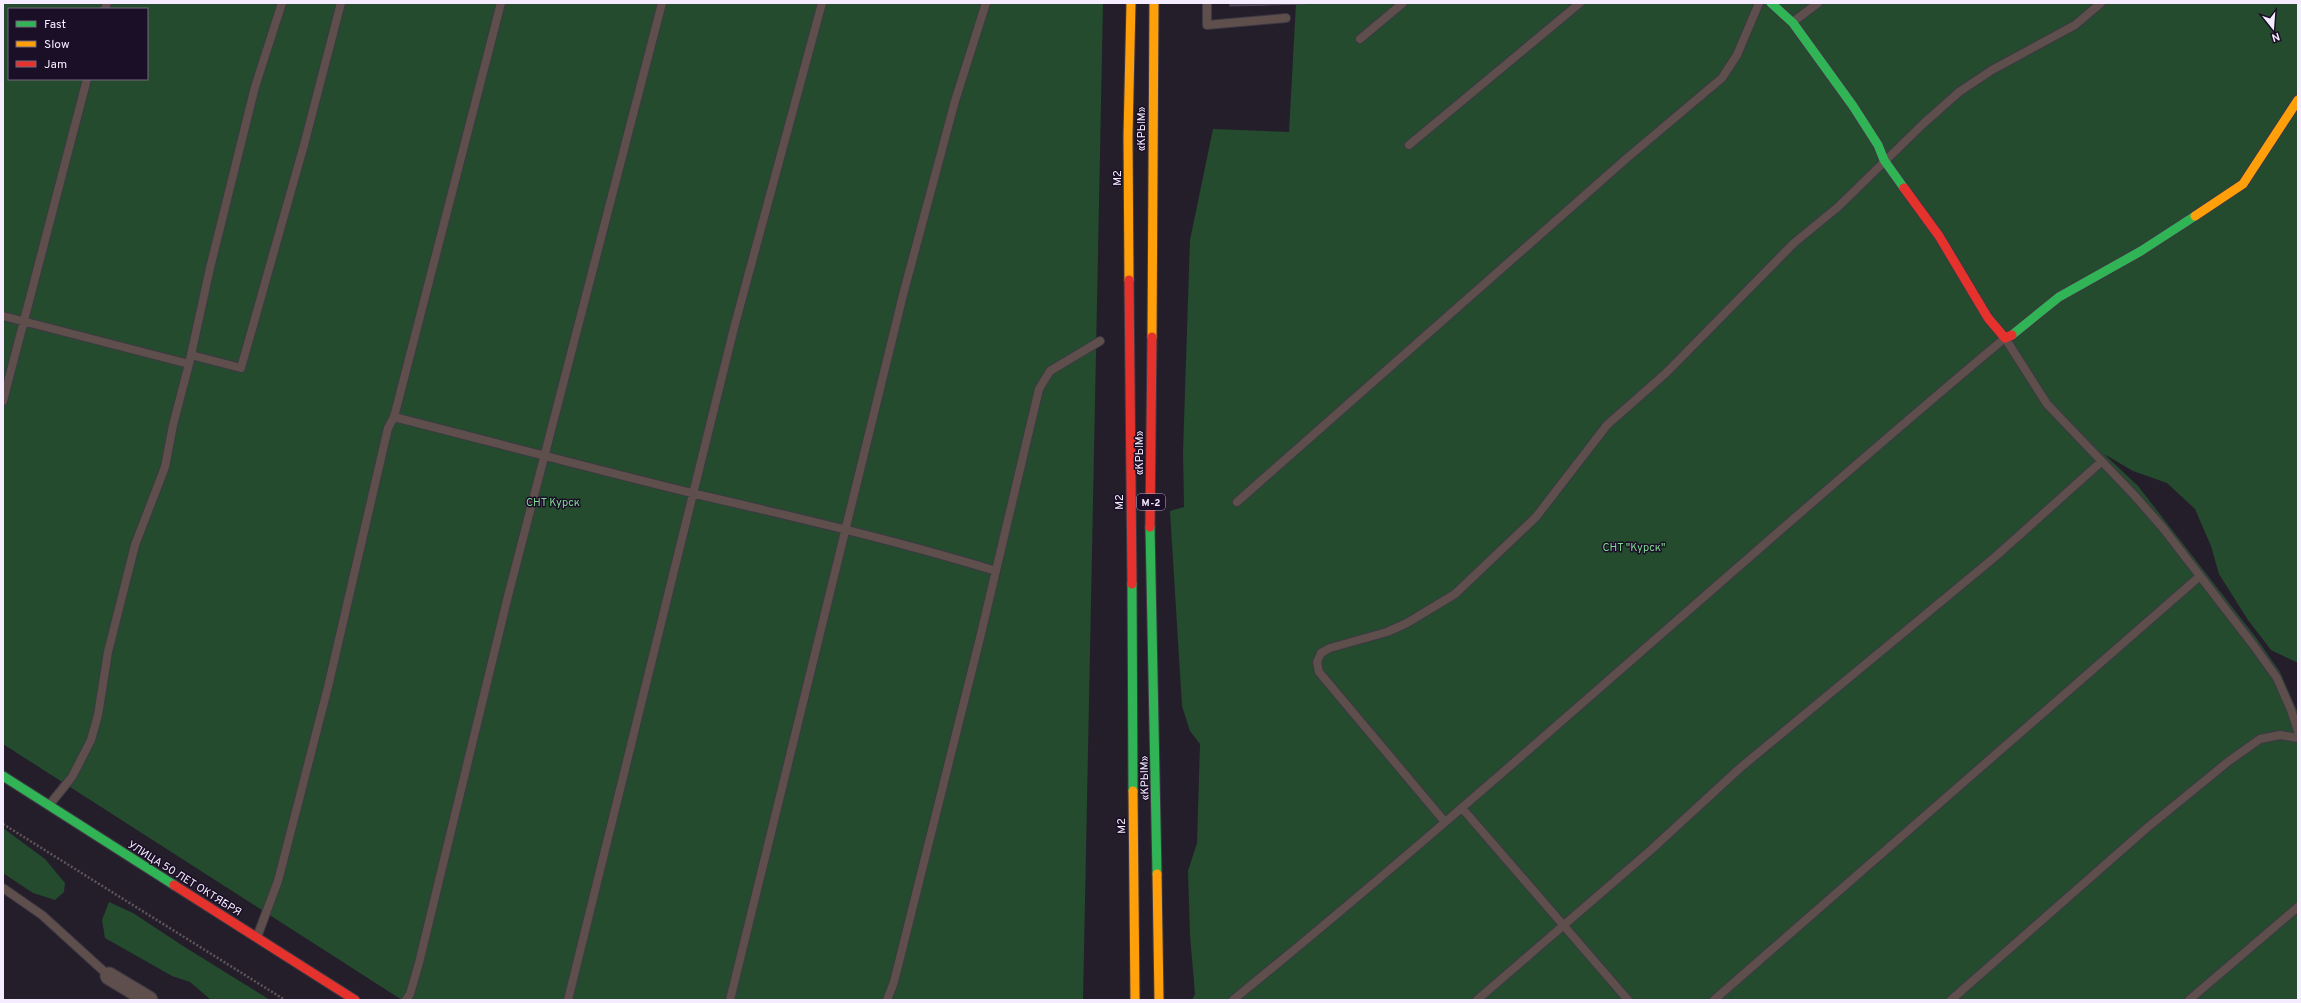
<svg xmlns="http://www.w3.org/2000/svg" width="2301" height="1003" viewBox="0 0 2301 1003" font-family="Overpass,sans-serif">
  <rect width="100%" height="100%" fill="#241e2b"/>
  <path fill="#244b2e" fill-rule="evenodd" d="M3,3H1103L1083,1000H402L3,744ZM9,9H147V79H9Z
    M1296,3H2298V663L2271,650L2248,620L2219,574L2211,546L2195,509L2167,483L2133,471L2104,454L2138,486L2257,639L2280,672L2298,713V1000H1192L1195,994L1190,935L1188,871L1197,843L1200,744L1190,731L1182,706L1170,511L1184,507L1183,452L1190,240L1213,129L1289,132Z
    M3,828L45,859L65,883L64,892L55,900L33,893L3,873Z
    M109,902L133,913L183,946L270,1000H211L190,982L172,976L105,938L102,920Z"/>
  <path fill="#453c4d" stroke="#4d4854" d="M1230,3H1306V4L1230,6Z"/>
  <g fill="none" stroke-linecap="round" stroke-linejoin="round">
    <defs>
      <path id="lane" d="M1207,3V25L1286,18
        M105,9L107,3
        M1793,22L1818,3
        M1360,39L1403,3
        M1409,145L1580,3
        M3,316L189,364
        M191,355L241,368L304,145L341,3
        M3,401L87,79
        M394,417C496,443 598,470 700,495C799,518 898,541 996,571
        M1237,502L1627,158L1722,78L1737,55L1759,3
        M50,804L72,777L91,740L98,715L108,652L135,545L165,467L173,425L189,364L210,268L255,87L282,3
        M1462,808L1628,1000
        M1445,822L1319,672L1317,662L1321,653L1330,648L1387,632L1407,623L1455,594L1536,517L1607,425L1666,373L1794,243L1838,207L1923,124L1959,92L1992,70L2075,25L2101,3
        M3,888L42,915L109,976
        M257,937L278,881L328,687L388,428L394,417L501,3
        M406,1000L410,994L419,963L508,596L662,3
        M568,1000L734,328L822,3
        M730,1000L903,295L955,101L986,3
        M887,1000L894,982L980,638L1039,389L1050,371L1100,341
        M1233,1000C1496,786 1745,555 2005,338L2047,404L2134,495L2163,528L2254,646L2277,678L2291,710L2298,731
        M1477,1000L1652,849L1740,768L1995,557L2101,462
        M1714,1000L2200,576
        M1951,1000L2148,827L2229,761L2260,739L2280,735L2298,738
        M2189,1000L2298,907"/>
      <path id="street" d="M109,976L149,1000"/>
      <path id="fast" d="M1771,3L1793,23L1853,106L1878,145L1884,160L1904,188
        M2012,335L2059,297L2141,251L2195,216
        M1150,527L1157,874
        M1132,584L1133,791
        M3,776L174,885"/>
      <path id="slow" d="M2195,216L2243,184L2298,100
        M1129,280L1128,136L1131,3
        M1152,337L1154,3
        M1133,791L1135,1000
        M1157,874L1159,1000"/>
      <path id="jam" d="M1904,188L1939,236L1988,318L2005,338L2012,335
        M1129,280L1132,584
        M1150,527L1152,337
        M174,885L355,1000"/>
    </defs>
    <use href="#lane" stroke="#3d3844" stroke-width="10"/>
    <use href="#street" stroke="#3d3844" stroke-width="19"/>
    <use href="#fast" stroke="#3d3844" stroke-width="11"/>
    <use href="#slow" stroke="#3d3844" stroke-width="11"/>
    <use href="#jam" stroke="#3d3844" stroke-width="11"/>
    <path stroke="#605659" stroke-width="2.5" stroke-dasharray="2 2" stroke-linecap="butt" d="M3,824L285,1000"/>
    <use href="#lane" stroke="#5e4f4d" stroke-width="8"/>
    <use href="#street" stroke="#5e4f4d" stroke-width="17"/>
    <use href="#fast" stroke="#30b455" stroke-width="9"/>
    <use href="#slow" stroke="#ff9f0a" stroke-width="9"/>
    <use href="#jam" stroke="#e5322d" stroke-width="9"/>
  </g>
  <g text-anchor="middle" stroke-width="3" stroke-linejoin="round" paint-order="stroke">
    <rect fill="#1b0f27" stroke="#b4aabe" stroke-width="1" x="1137" y="494" width="28" height="16" rx="3"/>
    <g font-size="10" font-weight="bold" fill="#f5edff">
      <text x="1151" y="506">М-2</text>
    </g>
    <g font-size="11" fill="#f5edff" stroke="#1b0f27">
      <text transform="translate(1141 129) rotate(-90)" y="4">«КРЫМ»</text>
      <text transform="translate(1117 178) rotate(-90)" y="4">М2</text>
      <text transform="translate(1139 453) rotate(-90)" y="4">«КРЫМ»</text>
      <text transform="translate(1119 502) rotate(-90)" y="4">М2</text>
      <text transform="translate(1144 778) rotate(-91)" y="4">«КРЫМ»</text>
      <text transform="translate(1121 826) rotate(-91)" y="4">М2</text>
      <text transform="translate(185 878) rotate(32)" y="4">УЛИЦА 50 ЛЕТ ОКТЯБРЯ</text>
    </g>
    <g font-size="11" fill="#7eda92" stroke="#1b0f27">
      <text x="553" y="506">СНТ Курск</text>
      <text x="1634" y="551">СНТ "Курск"</text>
    </g>
  </g>
  <rect width="2301" height="1003" fill="none" stroke="#f5edff" stroke-width="8"/>
  <rect x="8" y="8" width="140" height="72" fill="#1b0f27" stroke="#72687d"/>
  <rect x="16" y="21" width="20" height="6" fill="#30b455" stroke="#72687d"/>
  <text x="44" y="28" font-size="12" fill="#f5edff">Fast</text>
  <rect x="16" y="41" width="20" height="6" fill="#ff9f0a" stroke="#72687d"/>
  <text x="44" y="48" font-size="12" fill="#f5edff">Slow</text>
  <rect x="16" y="61" width="20" height="6" fill="#e5322d" stroke="#72687d"/>
  <text x="44" y="68" font-size="12" fill="#f5edff">Jam</text>
  <g transform="translate(2273 28) rotate(163)" stroke="#1b0f27" stroke-width="3" paint-order="stroke">
  <path d="M0-3L7 15L0 10L-7 15Z" fill="#f5edff"/>
  <text y="-6" font-size="11" font-weight="bold" text-anchor="middle" fill="#f5edff">N</text>
  </g>
</svg>
